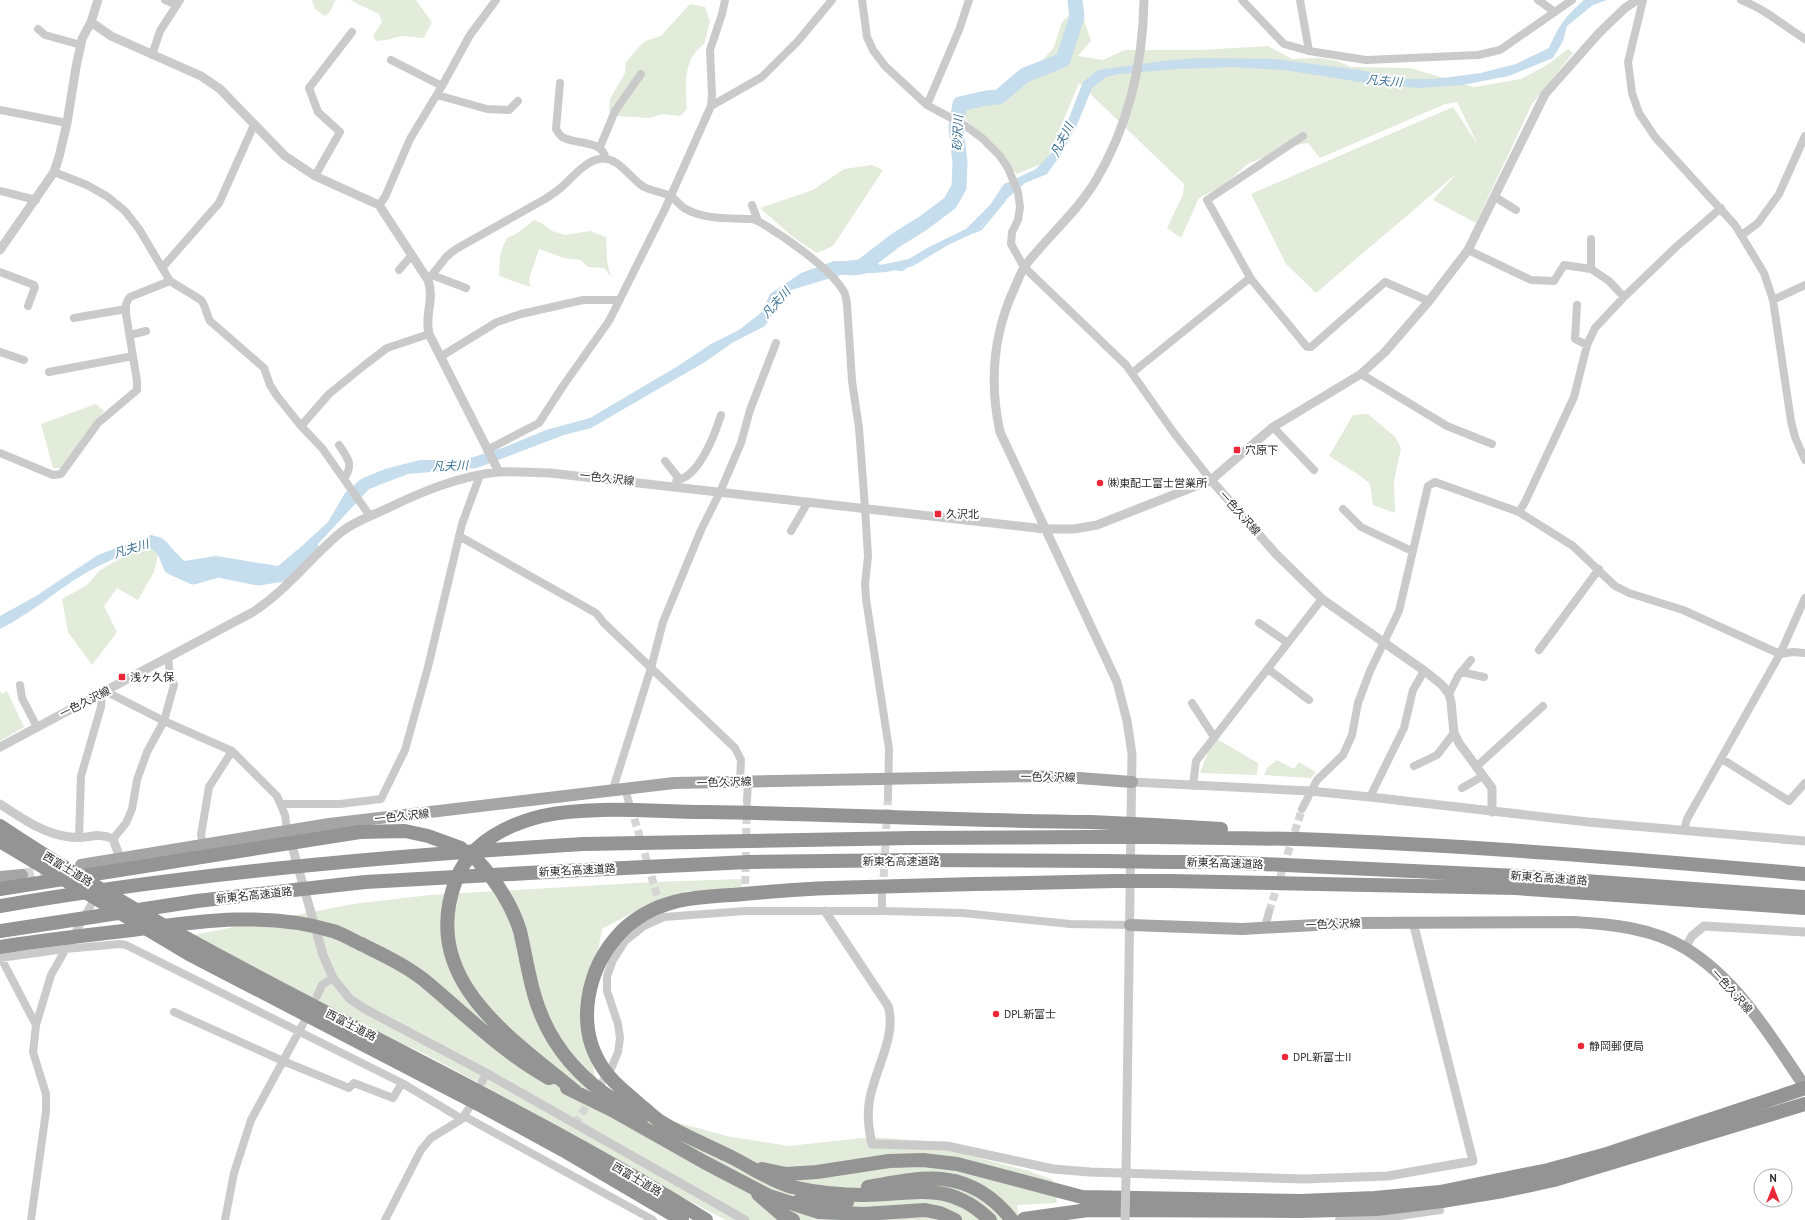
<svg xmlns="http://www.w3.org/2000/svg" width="1805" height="1220" viewBox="0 0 1805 1220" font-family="'PT Sans','Noto Sans JP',sans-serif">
  <rect width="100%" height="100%" fill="#fff"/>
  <path fill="#e3ebda" d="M312,0H336C332,6 331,12 325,16L315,9Z
    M350,0H416L432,22L424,38L402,36L386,40L376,41L373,36L382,22L379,14Z
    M690,4L705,7L710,21L704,44C683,59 685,86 687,109L680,116L662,114L650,118L618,116L609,111L610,99L625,73L626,63L634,52L645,41L661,36Z
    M1079,5L1091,41L1078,56L1103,60L1125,50H1200L1268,46L1292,59L1319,58L1337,61L1351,67L1410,68L1474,87L1521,79L1547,65L1568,49L1573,53L1532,104L1476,223L1433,200L1457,173L1316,293L1286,264L1251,194L1453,107L1478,145L1457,102L1445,104L1320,158L1308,143L1297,145L1249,163L1224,185L1199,198L1181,238L1167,228L1183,195L1184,184L1079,83L1046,162L1017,174L960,114L967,100L990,103L1017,86L1032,73L1054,47L1062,22Z
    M872,165L883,170L833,246L817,253L793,237L760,208L813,190L844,169Z
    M534,220L543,224L552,231L565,235L590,231L606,237L607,261L611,277L604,268L588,267L581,260L564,258L539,249L529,279L530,287L499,276L500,255L503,246L507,238L516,234Z
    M96,404L104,411L61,468H53L41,424Z
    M1368,414L1395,437L1401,448L1394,481L1395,513L1373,505L1370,484L1359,475L1329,456L1353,415Z
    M143,548H153L158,555L154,572L138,600L117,588L104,606L117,632L92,665L68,632L62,599L87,585L99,571L117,560Z
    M0,691L2,694L7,691L24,727L0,741Z
    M1217,739L1258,763L1257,775L1200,773L1208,752Z
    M1277,760L1294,769L1299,762L1316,772L1311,778L1264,775L1267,768Z
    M742,879V891H687L637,910L602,929L584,1025L597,1085L671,1121L731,1137L789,1146L871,1137L926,1141L937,1147L1029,1171L1053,1180L1057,1203L1017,1205L1019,1220H726L676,1194L571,1133L421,1052L380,1034L193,935L353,904L430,895L653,882Z"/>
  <path fill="#c5ddec" d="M1584,0H1607L1593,5L1567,26L1563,41L1553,58L1509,76L1462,85L1418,88L1366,83L1285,70L1230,67L1177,69L1119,74L1106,77L1092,88L1077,125L1062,153L1047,174L1025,183L1003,202L976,232L948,245L913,266L887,272L841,275L791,290L776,308L765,326L732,343L705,362L591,428L564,435L477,468L408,474L369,489L292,572L281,578L263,577L219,568L193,577L164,560L149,546C124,554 101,563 79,577C52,594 28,615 0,629V616L36,596L98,555L151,535L162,538L184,561L216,556L278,566L303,545L328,522L345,493L361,479L385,469L420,460H464L505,447L546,430L590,418L678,366L711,344L739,330L762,312L770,294L801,273L834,261H862L877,263L880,265L909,259L927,248L966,229L990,205L1004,184L1036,169L1055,149L1069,118L1083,82L1098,70L1163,61L1200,58L1273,59L1360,70L1404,79H1435L1481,73L1516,64L1549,48C1559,25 1565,17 1584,0Z"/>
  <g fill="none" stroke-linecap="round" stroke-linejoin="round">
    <path stroke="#c5ddec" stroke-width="2.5" d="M974,232L981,229L1005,200
      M896,269L902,270L906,267"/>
    <path stroke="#c5ddec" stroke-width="15" d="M850,268L861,267L896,240L922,224L950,203L959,187L960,163L956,127L960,104L986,98L999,97L1025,75L1063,60L1077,17L1075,0
      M161,547L165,552L171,567L193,577L218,570L258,578L295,572L311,548"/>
    <path stroke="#d5d5d5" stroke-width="8" stroke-dasharray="8 4" stroke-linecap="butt" d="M631,807L661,909
      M883,889L888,797
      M745,896L747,801
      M1269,912L1302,809
      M575,1124L609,1071"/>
    <path stroke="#d5d5d5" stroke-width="12" stroke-dasharray="12 6" stroke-linecap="butt" d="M22,875L54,869"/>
    <path stroke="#cacaca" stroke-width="8" d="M165,0L177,5
      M862,0L867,37L873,50L885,66L927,105L964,125L982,138L1000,156L1008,168L1018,192L1020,207L1018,220L1012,232L1011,244L1024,267L1126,365L1174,433L1211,480
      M1242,0L1284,44L1309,51L1366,60L1478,55L1500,50L1572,0
      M1300,0L1309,51
      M1538,0L1555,12
      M1643,0L1628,62L1632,93L1639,113L1655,137L1735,225L1764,273L1773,300L1791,421L1795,437L1805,460
      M1741,0C1765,9 1784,26 1805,39
      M38,29L45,35L81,45
      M152,55L160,31L180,0
      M391,60L442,86
      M560,83L556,129C557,131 560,135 562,137C576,145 602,139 606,159
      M437,95L487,109L509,110L518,101
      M927,105L959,30L969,0
      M711,106L762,77L798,41L832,0
      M0,110L67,123
      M600,147L615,111L641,74
      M54,172L87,185L108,197L125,211L139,229L170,281L201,300C206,306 206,314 210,321L264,368L270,385L277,396L301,426L322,448L370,516
      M315,176L340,132L318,112L309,88L352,32
      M0,191L36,200
      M1495,197L1516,210
      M379,205L385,197L410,139L442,86L470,35L496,0
      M752,205L758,221
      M1742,235L1758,223L1779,194L1805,136
      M1591,239V269
      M1468,250L1531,280L1554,281L1564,265L1591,269L1609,281L1624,297
      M162,268L219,203L254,125
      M399,270L411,256
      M0,272L34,285L35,287L28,306
      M432,275L466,288
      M1251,279L1207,200L1303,136
      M428,280L447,256L456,249L545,199C550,196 554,193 558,190C570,181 583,162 599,159C618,155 630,179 644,187C652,191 662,192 670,196C675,198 678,204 684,208C704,220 728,218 752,219L758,221C782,235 831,268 844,292C846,295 846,300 847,304L852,381L859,428L865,508L868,556L865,584L866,599L889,749L888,797
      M1773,300L1805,285
      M1577,305L1575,339L1587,345
      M74,318L126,309
      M130,335L146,331
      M0,352L24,360
      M440,357L497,322L521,314L583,300H619
      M49,372L133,356
      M1132,373L1246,281L1251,279L1307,347H1311L1385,282L1429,301
      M1361,374L1447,426L1492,444
      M301,426L329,394L366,364L387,348L429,334
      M1273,427L1314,470
      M339,445C348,459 354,464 344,479
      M487,450L539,423L563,386L609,321L665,209L711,106L712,95L710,50L722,14L725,0
      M0,453L53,475L61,474L98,423L137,390V381L126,314C126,307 125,302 130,297L170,281
      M665,461L677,476L676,484
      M677,480C699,477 715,434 721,415
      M1343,509L1361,527L1412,551
      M1519,512L1573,546L1615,586L1629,593L1683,610L1780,654L1793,652L1805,653
      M791,531L808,502
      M459,536L596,613L604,623L735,748L741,760L740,781
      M1259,623L1288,643
      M1539,650L1599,569
      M1268,669L1309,700
      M1461,672L1484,677
      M20,685L22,698L37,727
      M105,691L164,721L232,751L277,796L285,815L287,829
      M1449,694L1458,676L1471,660
      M1192,703L1214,737
      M1722,759L1789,801L1805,783
      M1414,766L1437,755L1454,733
      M1476,767L1543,706
      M1193,786L1196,761L1322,599
      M625,788L629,803
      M1462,788L1483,776
      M613,789L651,668L663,622L701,530L720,492L741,443L750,410L776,343
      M1370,797L1404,728L1413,690L1424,671
      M747,801L748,781
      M281,804H340L381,799L405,750L428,667L462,524L480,475
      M1302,809L1317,780L1343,755L1352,735L1358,703L1370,671L1399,611L1428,486L1435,482L1519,512L1525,502L1574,397L1587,345L1595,328L1624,297L1676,247L1721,208
      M1684,830L1687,819L1780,654L1805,598
      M79,837L81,776L101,707L102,693
      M113,839L126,823L132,809L137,780L147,752L164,721L174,685L170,676L168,658
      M203,844L201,835L209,787L232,751
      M882,911V896
      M1265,927L1269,912
      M0,956L36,1025
      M0,958L65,949L120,944L126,945L402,1083L462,1119
      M317,996L322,985L333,978
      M174,1012L283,1061L349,1088L354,1083L393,1098L402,1083
      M611,1069L618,1052L620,1038L618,1024L607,991V976L613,960L625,941L644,926L664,917L745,911H882L963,913L1070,924L1130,925
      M482,1082L486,1073
      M464,1116L653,1220
      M31,1220L46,1111V1094L33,1052L36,1025L51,975L91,905
      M225,1220L234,1173L251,1120L303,1024
      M385,1220L421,1150L431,1138L462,1119L469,1108
      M1339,1220L1393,1217L1440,1210"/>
    <path stroke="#cacaca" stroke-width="9" d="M91,22L111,36L201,76L220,89L285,156L315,176L379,205L428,280C435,300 424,315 429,334L499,472
      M0,250L54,172L59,157L67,123L76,67L82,39L91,22L98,0
      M1211,480L1273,427L1361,374L1385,352L1429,301L1468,250L1545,94L1599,33L1625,8L1637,0
      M0,747L253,612C287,590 310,558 340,533C353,522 371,516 386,509C421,492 459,476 498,472C515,471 533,473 550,473L1045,529H1074L1097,525L1211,480L1276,554L1322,599L1426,672L1442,685L1449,694L1451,702L1454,733L1459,743L1492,788V812
      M1132,782L1310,791L1370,797L1588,822L1805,841
      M0,804C21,818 44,834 70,837C87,840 96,831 113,839L120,858
      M290,839L323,955L333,978L350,999L365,1009L486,1073L745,1220
      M825,911L888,1006C898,1036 872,1074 869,1104C867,1118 869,1131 872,1144L947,1146L1053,1169L1090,1172L1304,1179L1388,1176L1473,1161L1413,922
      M1685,948L1692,936L1704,926L1805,932
      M1126,1173L1132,754L1127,721L1117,682L1000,432C989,382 993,334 1015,287C1018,280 1021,272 1025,266C1047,237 1076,213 1095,182C1128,127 1143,64 1144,0"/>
    <path stroke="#a5a5a5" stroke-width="12" d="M81,865L329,824L674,783L1028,776L1079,778L1132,782
      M0,877L22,875
      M1130,925L1242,929L1352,923L1574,922C1610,924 1652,928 1685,948C1738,980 1771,1037 1805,1087"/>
    <path stroke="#949494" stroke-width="14" d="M1154,825L1221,829
      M0,826C225,976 477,1077 706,1220
      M360,832L405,831L428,836L461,848
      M1154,837C1202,838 1250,838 1298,839C1467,845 1636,859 1805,874
      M0,841L189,954L482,1106L563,1150L682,1220
      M583,844L912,838L1089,837
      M478,861C496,881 512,905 520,931C525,952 528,973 534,994C547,1041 576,1076 617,1102C625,1108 636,1111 645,1115
      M1170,862H1221L1518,876L1805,897
      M583,870L749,862L914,860L1105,861
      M1170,881L1515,888L1805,908
      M361,944C383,955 405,965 424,980C465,1014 502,1052 549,1078
      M567,1088L612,1110L704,1162L769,1196L819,1212L864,1214L925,1210L940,1213L955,1220
      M576,1092C510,1037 418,979 456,880C470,843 506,825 542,816C592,805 658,812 709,812C837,814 964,821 1091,822
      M762,1169L786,1174L817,1172L889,1161L923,1160L957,1164L1082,1197L1300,1201L1375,1198L1440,1192L1548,1170L1607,1154L1805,1088
      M868,1187C926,1176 970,1167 1012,1220
      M758,1194L781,1214L793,1220
      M799,1201L847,1202
      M1024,1219L1088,1210L1300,1211L1377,1209L1442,1201L1503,1191L1554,1180L1805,1104
      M990,1220C947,1179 915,1195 863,1195C840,1195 815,1192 792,1187C770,1181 750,1166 729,1156C707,1145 682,1135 661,1122C653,1117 647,1110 640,1105C628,1094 614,1084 605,1071C573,1027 587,967 622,931C636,917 656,907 674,902C693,897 714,896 733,895C766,892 799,889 831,888C926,885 1020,883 1115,881"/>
    <path stroke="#cacaca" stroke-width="9" d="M1125,1220L1126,1173"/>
    <path stroke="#949494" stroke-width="14" d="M1091,822L1154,825
      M1089,837H1154
      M1105,861L1170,862
      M1115,881H1170
      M0,889L360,832
      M0,906C193,873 388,856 583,844
      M0,931L197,901L365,882L583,870
      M0,947C44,940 88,935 132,930C199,921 268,911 333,931C343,934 352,940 361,944"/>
  </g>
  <g fill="#ec2738" stroke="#fff" stroke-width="1.5">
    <rect x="1233" y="446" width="8" height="8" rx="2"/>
    <circle cx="1100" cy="483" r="4"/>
    <rect x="934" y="510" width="8" height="8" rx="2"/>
    <rect x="118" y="673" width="8" height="8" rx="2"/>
    <circle cx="996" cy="1014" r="4"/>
    <circle cx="1581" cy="1046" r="4"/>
    <circle cx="1285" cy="1057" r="4"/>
  </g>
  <g text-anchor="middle" stroke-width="4" stroke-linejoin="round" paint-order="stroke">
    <g font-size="11" fill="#2d2d2d" stroke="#fff" text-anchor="start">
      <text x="1245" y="454">穴原下</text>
      <text x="1108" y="487">㈱東配工富士営業所</text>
      <text x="946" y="518">久沢北</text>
      <text x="130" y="681">浅ヶ久保</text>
      <text x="1004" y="1018">DPL新富士</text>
      <text x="1589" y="1050">静岡郵便局</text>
      <text x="1293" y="1061">DPL新富士II</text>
    </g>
    <g font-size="11" fill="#2d2d2d" stroke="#fff">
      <text transform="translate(607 478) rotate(6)" y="4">一色久沢線</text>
      <text transform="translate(1240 513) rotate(48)" y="4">一色久沢線</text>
      <text transform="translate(85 702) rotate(-27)" y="4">一色久沢線</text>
      <text transform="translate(1048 777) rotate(1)" y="4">一色久沢線</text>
      <text transform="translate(724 782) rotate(-2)" y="4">一色久沢線</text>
      <text transform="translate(402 816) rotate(-6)" y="4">一色久沢線</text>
      <text x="901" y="865">新東名高速道路</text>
      <text transform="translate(1225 863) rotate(2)" y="4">新東名高速道路</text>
      <text transform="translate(68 869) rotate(31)" y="4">西富士道路</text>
      <text transform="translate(577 870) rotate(-3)" y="4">新東名高速道路</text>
      <text transform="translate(1549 878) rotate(4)" y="4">新東名高速道路</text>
      <text transform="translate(254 895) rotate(-6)" y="4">新東名高速道路</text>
      <text transform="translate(1333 924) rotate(-2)" y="4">一色久沢線</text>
      <text transform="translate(1732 991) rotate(48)" y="4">一色久沢線</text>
      <text transform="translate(351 1025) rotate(27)" y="4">西富士道路</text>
      <text transform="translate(637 1179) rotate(30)" y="4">西富士道路</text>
    </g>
    <g font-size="12" font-style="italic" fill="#387092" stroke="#fff">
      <text transform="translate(1384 81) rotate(5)" y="4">凡夫川</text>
      <text transform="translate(958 133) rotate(-88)" y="4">砂沢川</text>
      <text transform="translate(1062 140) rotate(-63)" y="4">凡夫川</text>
      <text transform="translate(776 303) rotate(-48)" y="4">凡夫川</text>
      <text transform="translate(450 466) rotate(-2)" y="4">凡夫川</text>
      <text transform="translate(131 549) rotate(-17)" y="4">凡夫川</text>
    </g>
  </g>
  <g transform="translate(1773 1188)"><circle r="19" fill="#ffffff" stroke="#ababab"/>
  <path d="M0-3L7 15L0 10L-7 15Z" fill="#ec2738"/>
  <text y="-6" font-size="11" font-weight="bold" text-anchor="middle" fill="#2d2d2d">N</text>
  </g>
</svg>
